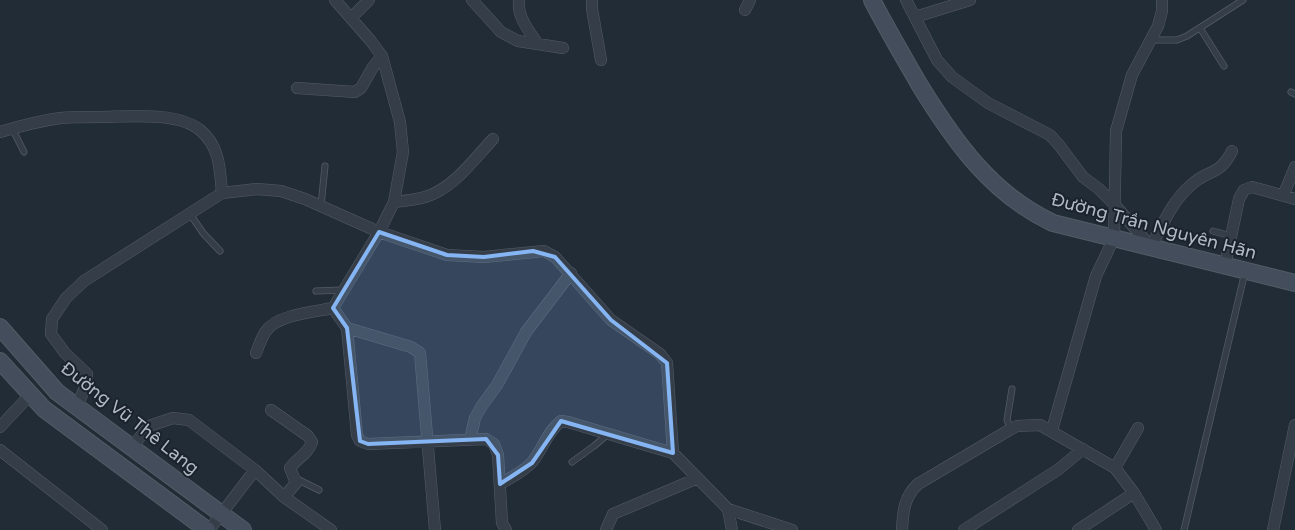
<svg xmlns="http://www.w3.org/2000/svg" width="1295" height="530" viewBox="0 0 1295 530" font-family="'Varela Round',sans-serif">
  <rect width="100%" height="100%" fill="#222c37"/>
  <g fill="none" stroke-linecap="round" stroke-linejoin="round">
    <defs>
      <path id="lane" d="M1200,28L1224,66
        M1150,40H1177L1187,36L1243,0
        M1291,92L1295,94
        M12,128L24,152
        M321,206L325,166
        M190,214L203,233L220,251
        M1213,231L1231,236
        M316,291L343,290
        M1011,429L1007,420L1012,389
        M572,462L594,446L607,435
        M295,478L319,490
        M1184,530L1245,272"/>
      <path id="street" d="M335,0L370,40L382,56L400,122L403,152L394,202C404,201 415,200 425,197C453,189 474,159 493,139
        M472,0L501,32L518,41L563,48
        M519,0C517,17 529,31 538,44
        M592,0V9L601,60
        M906,0L937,60L952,77L988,103L1050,135L1059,145L1083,177L1099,189L1114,204L1151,247C1162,226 1172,201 1191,185C1209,168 1219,177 1232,151
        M745,10L750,0
        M915,17L970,0
        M351,18L369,0
        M297,88L355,92L361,88L373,67L382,56
        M0,132C20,126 40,121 60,118C73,117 86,117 99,117C127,117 177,111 200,130C220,146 220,170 222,193
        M1283,196L1295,167
        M1225,265L1239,199L1244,190L1252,187L1295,199
        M333,308L347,328L357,435L360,441L368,444L486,439L494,444L498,455L502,523L506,530
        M347,328L411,347L420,353L435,530
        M256,353C259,346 261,338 266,331C277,315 313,312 333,308L379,232L394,202
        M77,406L87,383V374L65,353L51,334L52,319L66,298L84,281L222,193L257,189L281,191L305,199L379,232L447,255L484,257L544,251L555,257L611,320L660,354L667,363L673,453
        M271,410L308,436L312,442C309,453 296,459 290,468L296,483L284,497
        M0,427L30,395
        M1052,430L1096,276L1114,238L1116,131L1132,75L1158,26L1162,11V0
        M470,439L475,418L481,407L497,385L526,332L571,273
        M132,447L149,426L173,418L189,420L255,470L284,497L331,530
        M0,450L102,530
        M1115,468L1138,428
        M500,484C511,477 524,472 533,461C543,448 548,431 561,421L568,422L673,453L728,509L732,530
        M728,509L792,530
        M209,530L255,470
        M606,530L613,514L698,478
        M902,530C903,511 904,497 918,484L1011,429L1017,426L1040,425L1115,468L1134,493L1156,530
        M964,530L1059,469L1083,449
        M1078,530L1134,493
        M1273,530L1295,425"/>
      <path id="secondary" d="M872,0C887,29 903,56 919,84C954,141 991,194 1053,223L1295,283
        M0,327L57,392L243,530
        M0,361L44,409L207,530"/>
    </defs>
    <use href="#lane" stroke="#535c66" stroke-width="7"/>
    <use href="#street" stroke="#535c66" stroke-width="12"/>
    <use href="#secondary" stroke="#535c66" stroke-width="18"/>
    <use href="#lane" stroke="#353e48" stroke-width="5.5"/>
    <use href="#street" stroke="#353e48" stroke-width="11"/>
    <use href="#secondary" stroke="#434d5b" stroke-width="16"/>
  </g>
  <path fill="#86b5f3" fill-opacity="0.2" stroke="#86b5f3" stroke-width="4" stroke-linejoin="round" d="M379,232L447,255L484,257L533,251L555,257L611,320L667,363L673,453L561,421L532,463L500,484L498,455L486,439L368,444L360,441L347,328L333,308Z"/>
  <g text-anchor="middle" stroke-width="4" stroke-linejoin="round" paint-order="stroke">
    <g font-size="18" fill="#b0b9c4" stroke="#1a232c">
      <text transform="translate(1154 226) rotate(15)" y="6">Đường Trần Nguyên Hãn</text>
      <text transform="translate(130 418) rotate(38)" y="6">Đường Vũ Thê Lang</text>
    </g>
  </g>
</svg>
